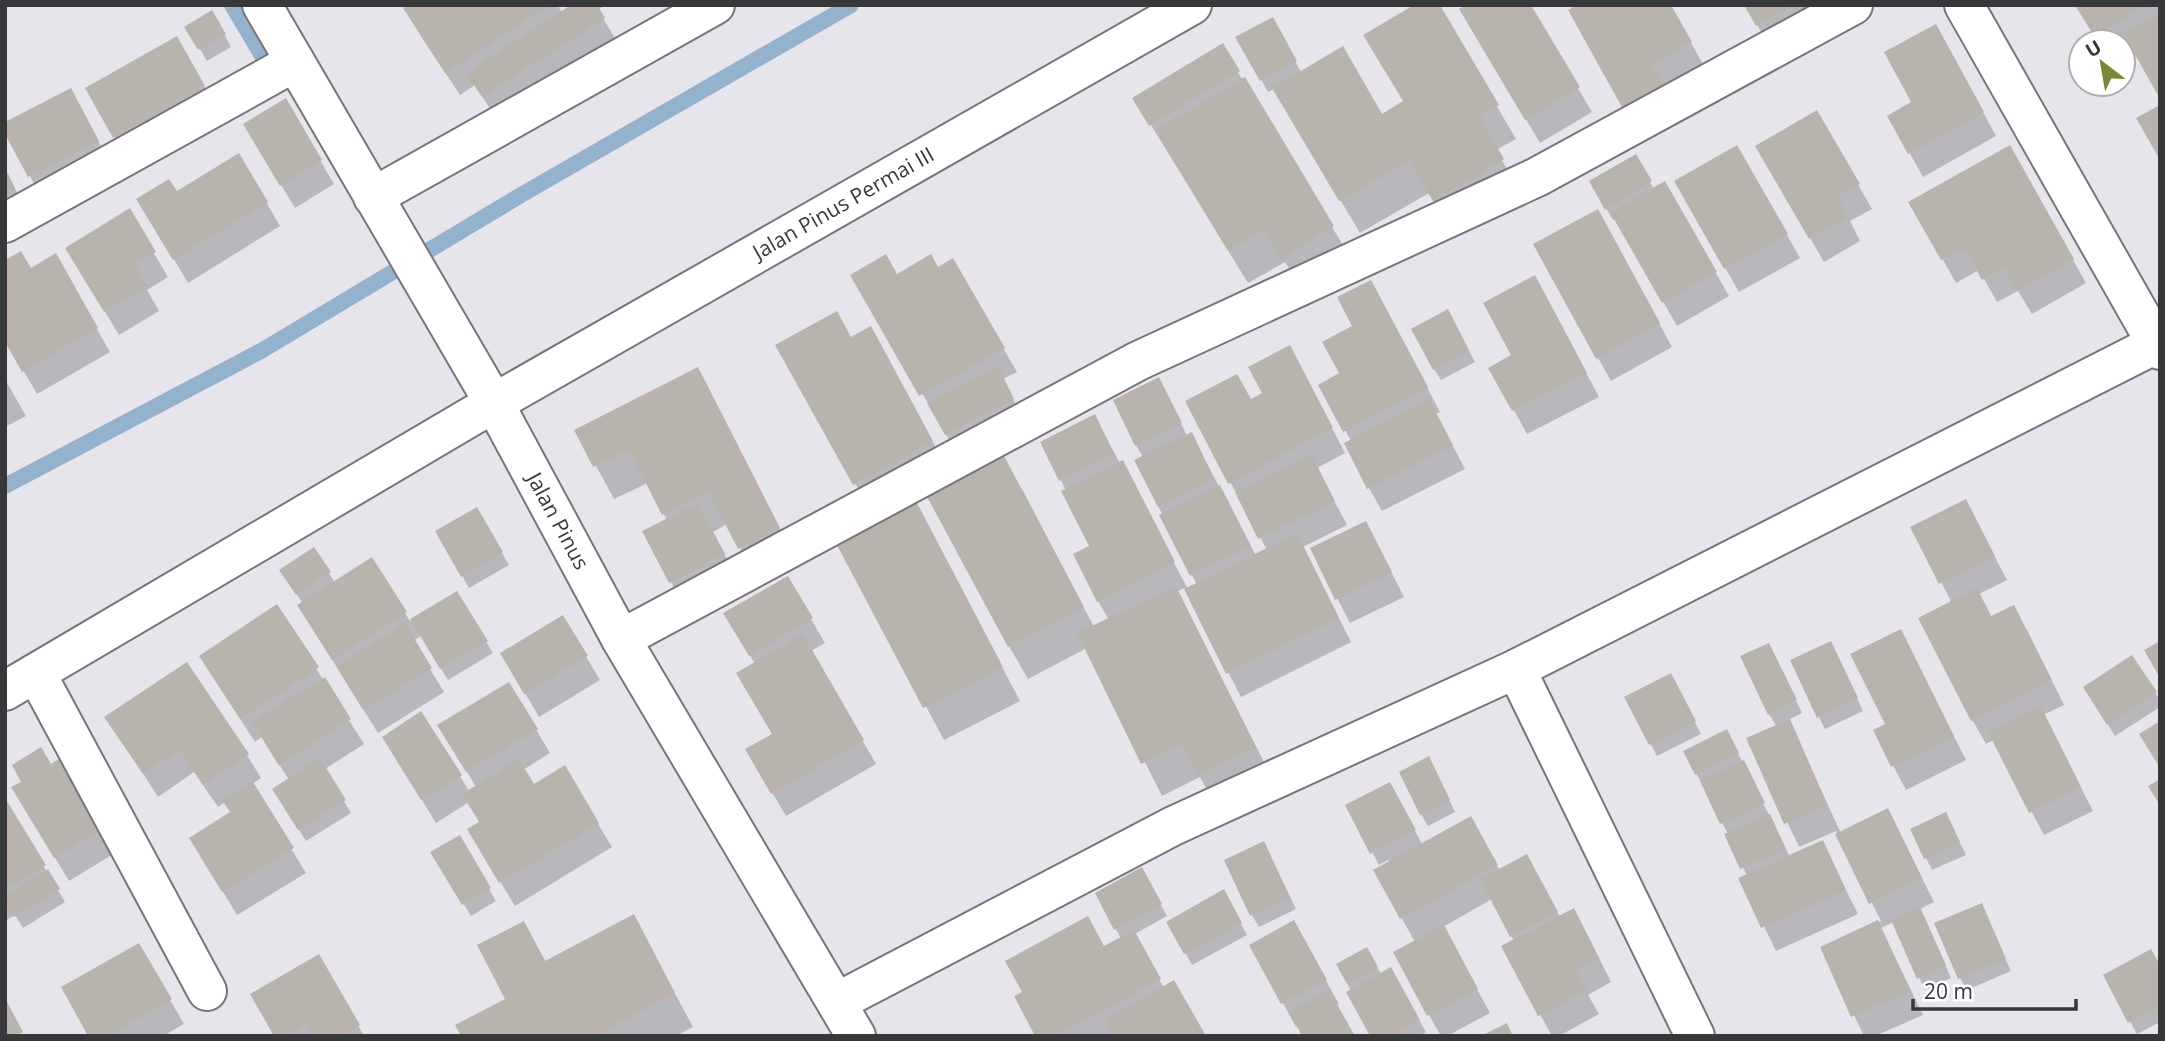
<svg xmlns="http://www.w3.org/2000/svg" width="2165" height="1041" viewBox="0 0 2165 1041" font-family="'Open Sans',sans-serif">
  <rect width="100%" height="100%" fill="#e7e5ec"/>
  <path fill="#0003" d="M412,5H558L562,13L574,5H604L598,10L618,43L497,120L475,85L460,95L419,33Z
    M1438,5L1516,139L1496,150L1521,193L1453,233L1429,193L1360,233L1274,89L1268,92L1238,38L1272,19L1301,72L1382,116L1405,102Z
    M1529,5L1592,112L1540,143L1461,10Z
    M1581,5H1670L1704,66L1664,88Z
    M1746,5H1845L1771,49Z
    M2077,5H2160V95L2137,55L2123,63V42H2099Z
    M212,12L231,47L207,61L187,27Z
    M177,39L218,111L128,161L87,88Z
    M1222,46L1352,260L1302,290L1285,262L1248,283L1135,99Z
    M1949,50L1996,136L1923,177L1889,116L1913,103Z
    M285,100L334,184L295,208L245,125Z
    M1817,113L1872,209L1850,221L1860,241L1824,262L1758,147Z
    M84,114L111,165L43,200L5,130Z
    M1737,147L1800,258L1739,292L1676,181Z
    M2009,147L2086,283L2032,314L2018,291L1997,302L1979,270L1956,283L1911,203Z
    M239,156L280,226L188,283L138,199L177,193Z
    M1635,157L1654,189L1665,183L1729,296L1677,326L1616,219L1613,220L1591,182Z
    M5,169L27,212L5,224Z
    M129,211L168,277L147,290L159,311L119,335L67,248Z
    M1611,234L1672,347L1611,381L1598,358Z
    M55,256L110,352L37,394L5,339Z
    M953,261L1017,372L1003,379L1017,407L953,446L853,275L897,276L938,269Z
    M1548,301L1599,397L1527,434L1491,368L1513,356Z
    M1384,305L1440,412L1436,414L1465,469L1382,511L1369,488L1351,441L1321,385L1341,374L1354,327Z
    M1454,323L1475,362L1441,380L1434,369Z
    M851,340L889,362L951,475L874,517L778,346Z
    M697,370L797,562L758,581L727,524L713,532L737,578L684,606L671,582L667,520L648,483L614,499L577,431Z
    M1302,371L1345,453L1317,468L1347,525L1303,547L1351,642L1241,697L1185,588L1178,591L1273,780L1217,808L1200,777L1162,796L1087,648L1028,679L1009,646L1021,487L1094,627L1109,620L1098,601L1091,546L1061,480L1101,428L1188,589L1197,585L1136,461L1143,457L1136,445L1165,391L1187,436L1191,434L1204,458L1256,556L1267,550L1187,402L1251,401Z
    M5,379L26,416L5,427Z
    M476,509L509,565L469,588L437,532Z
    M1366,523L1404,597L1350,623L1312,549Z
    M1978,525L2007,580L1979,594L1992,618L2027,630L2064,705L2043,715L2093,811L2044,835L1994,740L1986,744L1973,721L1921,619L1952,603L1913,528Z
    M935,539L1020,701L944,740L840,546Z
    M314,549L335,583L372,559L410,621L456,593L493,653L448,680L421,636L413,641L444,692L378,733L313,629L303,604L289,582Z
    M787,578L825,643L811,651L876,764L786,816L747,750L774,735L755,664L726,614Z
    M277,607L364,744L325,769L351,813L306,841L281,801L289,780L262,737L255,742L215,680Z
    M563,618L600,680L539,717L502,654Z
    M1900,631L1966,760L1906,790L1875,731L1887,725Z
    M1837,655L1863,711L1825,729L1819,717Z
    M1775,657L1802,713L1788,720L1841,833L1888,810L1934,902L1920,909L1951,978L1925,990L1894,922L1881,928L1923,1015L1875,1036H1864L1822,948L1881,921L1836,831L1799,847L1748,739L1777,727L1769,714Z
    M2131,657L2160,700V707L2115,736L2092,699Z
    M509,684L550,753L523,770L533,786L564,768L612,847L515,906L469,830L481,823L469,802L436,823L398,761L460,776L469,791L476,787L439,725Z
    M1677,687L1701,734L1657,756L1627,698Z
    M107,717L247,755L261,778L252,784L306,873L237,915L205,862L231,813L225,802L218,807L194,772L158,797Z
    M1733,743L1790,857L1822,842L1858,914L1776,951L1741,879L1747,876L1728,834L1685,752Z
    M50,766L120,850L69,881L27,811Z
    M1435,770L1455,812L1428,826L1421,814Z
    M1390,784L1422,844L1470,818L1500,871L1540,880L1560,917L1587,934L1611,982L1588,995L1599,1014L1559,1036H1552L1503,947L1514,941L1492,899L1443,927L1490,1013L1447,1036H1441L1429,1015L1415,942L1375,871L1390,863L1388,860L1379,865L1348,806Z
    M5,801L65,902L23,928L15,915L5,921Z
    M1946,814L1966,855L1932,870L1926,858Z
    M459,837L496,901L471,916L433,853Z
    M1264,843L1296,909L1259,927L1252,915Z
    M1141,870L1167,916L1135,934L1164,988L1111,1036H1037L1104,948L1121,939L1098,894Z
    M1223,892L1247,935L1192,965L1169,923Z
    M1981,905L2011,971L1967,990L1960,978Z
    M634,917L693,1027L676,1036H463L507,1000L523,923L546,962Z
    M138,945L184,1024L163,1036H90Z
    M1307,946L1339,1004L1296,1027L1283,1003Z
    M1367,949L1381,974L1390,969L1426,1032L1420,1036H1372L1338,964Z
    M319,956L364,1036H276Z
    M2160,968V1022L2137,1034L2105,976Z"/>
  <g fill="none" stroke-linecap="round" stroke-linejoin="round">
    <path stroke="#95b2cc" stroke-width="16" d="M232,5L264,59
      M5,486L261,351L521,195L851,5"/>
  </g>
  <path fill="#b9b3ae" d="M408,5H549L445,73L403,8Z
    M571,5H597L605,18L482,97L466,73Z
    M1414,5H1440L1499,105L1479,116L1504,159L1433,201L1409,161L1339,201L1272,88L1343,46L1382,114L1403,101L1363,35Z
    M1465,5H1531L1580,87L1525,120L1459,9Z
    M1577,5H1671L1692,42L1652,64L1665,87L1623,109L1568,10Z
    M1744,5H1792L1756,26Z
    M2075,5H2147L2094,36Z
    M212,10L226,34L198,50L184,27Z
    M2160,13V99L2123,33Z
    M1273,17L1297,61L1260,81L1235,37Z
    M1936,24L1984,112L1908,154L1887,116L1911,102L1884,52Z
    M177,36L205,86L113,138L85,88Z
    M1223,43L1240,71L1149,126L1132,98Z
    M1245,77L1334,226L1281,258L1264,230L1228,251L1155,130Z
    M71,88L99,141L28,177L5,134V122Z
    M286,98L322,160L280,186L243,124Z
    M2160,105V160L2136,118Z
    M1817,110L1860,184L1837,197L1848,216L1809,239L1755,146Z
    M1737,145L1788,234L1724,269L1674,181Z
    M2010,145L2074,259L2017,291L2004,268L1982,280L1964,248L1941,260L1908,202Z
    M239,153L268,202L173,260L136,199L169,179L177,191Z
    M1636,154L1652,181L1605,210L1589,181Z
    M5,168L15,188L5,193Z
    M1665,181L1717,272L1662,303L1610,212Z
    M130,208L156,252L135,265L147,286L104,312L65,248Z
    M1598,209L1660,323L1596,359L1533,244Z
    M21,251L31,268L56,253L98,328L22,372L5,342V260Z
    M886,254L897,274L931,254L938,267L953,258L1005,348L919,396L850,275Z
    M1535,275L1587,373L1512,411L1488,368L1511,355L1483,303Z
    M1371,280L1428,387L1343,432L1318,385L1339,373L1322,342L1352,326L1337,297Z
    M1448,309L1469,350L1433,370L1411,329Z
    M837,311L851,337L871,326L933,441L853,485L775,345Z
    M1290,345L1333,428L1228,484L1185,401L1237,374L1251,399L1262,393L1248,367Z
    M998,366L1014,399L945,435L927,403Z
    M698,367L780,528L738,549L708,491L662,515L629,450L593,467L574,430Z
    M1159,377L1182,423L1135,446L1113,400Z
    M1429,399L1453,445L1367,489L1344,443Z
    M1095,414L1114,454L1059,481L1040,442Z
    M1192,432L1214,479L1158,507L1134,460Z
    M1002,452L1084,607L1008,647L925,493Z
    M1311,454L1335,501L1258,539L1235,492Z
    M1123,460L1175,562L1097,602L1073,554L1089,546L1061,491Z
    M1220,485L1251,546L1190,576L1159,515Z
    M1966,499L1995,556L1939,584L1910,527Z
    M698,503L725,554L669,583L642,531Z
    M917,503L1003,667L923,708L837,545Z
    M477,507L503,552L461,577L435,531Z
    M1366,521L1392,572L1335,600L1310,548Z
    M1297,533L1339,618L1226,674L1184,589Z
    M314,547L331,572L296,595L279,570Z
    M372,557L407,612L332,660L297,605Z
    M788,576L813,618L749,656L723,613Z
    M1176,586L1255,747L1197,776L1181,744L1141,764L1077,633Z
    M1977,588L1991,616L2014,605L2052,680L1971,721L1918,618Z
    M457,591L488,641L440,669L410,619Z
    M277,604L319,667L240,719L199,656Z
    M563,615L588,656L524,694L500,653Z
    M405,623L432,668L363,710L336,666Z
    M1901,629L1954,736L1891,767L1873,730L1885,724L1850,654Z
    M803,634L864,740L771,794L745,749L772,734L736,673Z
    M1831,641L1858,698L1817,718L1790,660Z
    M2160,641V678L2144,650Z
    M1769,643L1797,700L1768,715L1740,656Z
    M2132,655L2157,692L2107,725L2083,687Z
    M187,662L249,754L203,784L179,750L143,774L104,717Z
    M1671,673L1696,721L1649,745L1624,697Z
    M325,677L351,719L279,766L252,722Z
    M509,682L538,729L466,772L437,725Z
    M2040,705L2081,787L2029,813L1988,732Z
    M421,711L462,775L421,800L382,737Z
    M1790,719L1828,806L1784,824L1746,738Z
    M2160,721V768L2139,734Z
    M1727,729L1739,753L1695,775L1683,751Z
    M41,747L51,764L65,755L107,826L54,858L11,787L21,782L12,765Z
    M1429,756L1450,800L1420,815L1399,772Z
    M320,758L346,800L298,830L272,789Z
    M519,759L534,784L565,765L599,823L499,883L467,829L479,822L462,794Z
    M1744,760L1765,803L1720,824L1700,781Z
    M2160,779V805L2148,786Z
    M253,782L294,848L222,892L189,838L230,812L222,800Z
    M1390,782L1416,830L1370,854L1345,805Z
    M5,798L46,865L5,890Z
    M1888,808L1922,878L1869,904L1835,834Z
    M1946,812L1960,842L1924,859L1910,829Z
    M1770,814L1786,849L1740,869L1724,834Z
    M1471,816L1498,865L1400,919L1373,870Z
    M460,835L491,888L462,905L430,852Z
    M1823,840L1846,890L1761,928L1738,878Z
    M1264,841L1290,897L1250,916L1224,860Z
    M1527,854L1558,912L1510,937L1480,879Z
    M1142,867L1162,904L1114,930L1095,893Z
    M48,869L60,889L14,917L5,902V895Z
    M1224,889L1242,923L1184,954L1166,922Z
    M1982,903L2006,959L1958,979L1934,923Z
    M1920,907L1946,965L1917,979L1891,920Z
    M1574,908L1599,958L1576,970L1587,990L1538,1016L1501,946Z
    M634,914L675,993L594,1036H461L455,1025L505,999L477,945L524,921L545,961Z
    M1088,916L1104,946L1134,930L1161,979L1054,1036H1035L1014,996L1022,992L1005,961Z
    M1294,920L1327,980L1281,1004L1249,945Z
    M1878,920L1910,991L1851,1017L1820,947Z
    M1444,925L1478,989L1427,1016L1393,952Z
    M139,943L172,999L108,1036H88L61,987Z
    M1367,947L1378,967L1347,984L1336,964Z
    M2151,949L2160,965V1007L2128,1023L2103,975Z
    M319,954L360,1025L343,1036H314L306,1023L286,1036H274L250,994Z
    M1391,967L1420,1020L1392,1036H1370L1346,992Z
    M1174,980L1206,1036H1114L1105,1020Z
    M1329,990L1355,1036H1302L1289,1012Z
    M5,998L23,1032L16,1036H5Z
    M1507,1023L1513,1036H1481Z"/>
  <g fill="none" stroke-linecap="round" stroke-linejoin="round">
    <defs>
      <g id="minor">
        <path id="s1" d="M262,5L494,403L621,639L856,1036"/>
        <path d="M1964,5L2160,350"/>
        <path d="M373,197L715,5"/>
        <path d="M5,223L295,62"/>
        <path d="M621,639L1138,361L1537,177L1853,5"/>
        <path d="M1516,669L1695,1036"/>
        <path d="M36,673L207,991"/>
        <path id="s2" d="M5,691L494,403L1192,5"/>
        <path d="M837,1002L1173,826L1516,669L2160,342"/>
      </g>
    </defs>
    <use href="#minor" stroke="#76757c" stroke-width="42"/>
    <use href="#minor" stroke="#fff" stroke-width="38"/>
  </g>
  <g text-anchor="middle" stroke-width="6" stroke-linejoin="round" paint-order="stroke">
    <g font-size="21" fill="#38373a" stroke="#fff">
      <text dy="7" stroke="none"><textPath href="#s2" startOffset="970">Jalan Pinus Permai III</textPath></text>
      <text dy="7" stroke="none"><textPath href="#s1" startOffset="595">Jalan Pinus</textPath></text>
    </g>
  </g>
  <rect width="2165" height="1041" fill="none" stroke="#38373a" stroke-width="14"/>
  <g transform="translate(2102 63) rotate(329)"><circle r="33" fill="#ffffff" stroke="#afafb0" stroke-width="2"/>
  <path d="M0-5L12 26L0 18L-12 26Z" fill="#788837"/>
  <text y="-10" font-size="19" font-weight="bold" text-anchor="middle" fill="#38373a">U</text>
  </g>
  <path d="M1913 999v10h163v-10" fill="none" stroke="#38373a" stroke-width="3.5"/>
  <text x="1924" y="999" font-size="21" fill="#38373a" stroke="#ffffff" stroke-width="5" paint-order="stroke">20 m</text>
</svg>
